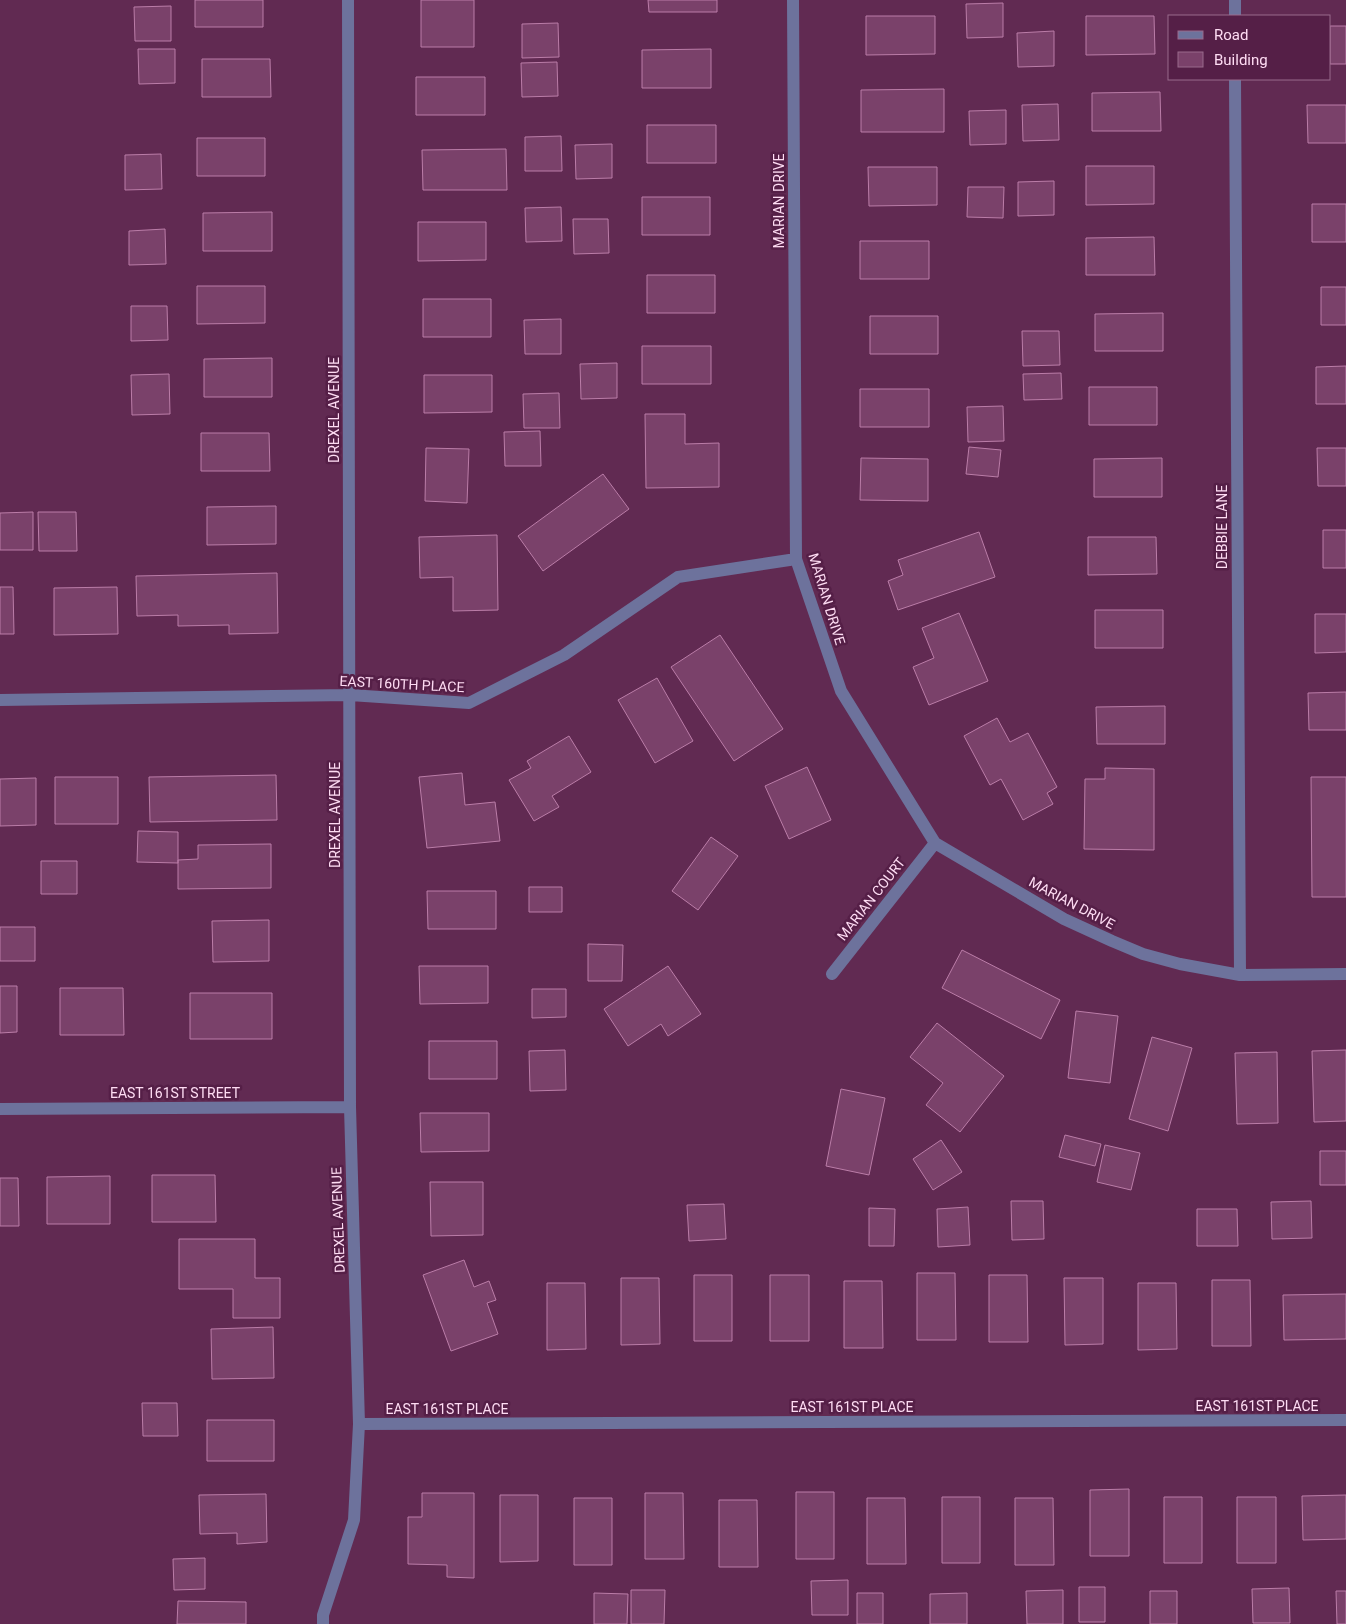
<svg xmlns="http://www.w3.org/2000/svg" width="1346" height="1624" viewBox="0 0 1346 1624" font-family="Roboto,sans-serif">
  <rect width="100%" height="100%" fill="#612a52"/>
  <path fill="#7a416a" stroke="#bb7da8" d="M195,0H263V27H195Z
    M421,0H474V47H421Z
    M648,0H717V12H649Z
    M1003,3V37L967,38L966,4Z
    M171,6V41H135L134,7Z
    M866,16H935V54L866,55Z
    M1086,16H1154L1155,54L1086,55Z
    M558,23L559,57L522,58V24Z
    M1330,26H1346V64H1330Z
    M1054,31V66L1018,67L1017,33Z
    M138,49H175V83L139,84Z
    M711,49V88H642V50Z
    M202,59H270L271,97H202Z
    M557,62L558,96L522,97L521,63Z
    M416,77H485V115H416Z
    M944,89V132H861V90Z
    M1160,92L1161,131H1092V93Z
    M1058,104L1059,140L1023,141L1022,105Z
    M1307,105H1346V143H1308Z
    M1006,110V144L970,145L969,111Z
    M647,125H716V163H647Z
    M561,136L562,171H525V137Z
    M197,138H265V176H197Z
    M612,144V178L576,179L575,145Z
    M506,149L507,190H423L422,150Z
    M161,154L162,189L125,190V155Z
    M1086,166H1154V204L1086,205Z
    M868,167H937V205L869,206Z
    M1054,181V215L1018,216V182Z
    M968,187H1004L1003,218L967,217Z
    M642,197H710V235H642Z
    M1312,204H1346V242H1312Z
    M561,207L562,241L526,242L525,208Z
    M272,212V251H203V213Z
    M573,219H608L609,253L574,254Z
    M418,222H486V260L418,261Z
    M165,229L166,264L129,265V231Z
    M1154,237L1155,275H1086V238Z
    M860,241H929V279H860Z
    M647,275H715V313H647Z
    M197,286H265V323L197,324Z
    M1321,287H1346V325H1321Z
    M423,299H491V337H423Z
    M131,306H167L168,340L131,341Z
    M1163,313V351H1095V314Z
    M870,316H938V354H870Z
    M561,319V354H525L524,320Z
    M1022,331H1059L1060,365L1023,366Z
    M642,346H711V384H642Z
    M272,358V397H204V359Z
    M617,363V398L581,399L580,364Z
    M1346,366V404H1316V367Z
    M1061,373L1062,399L1024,400L1023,374Z
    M169,374L170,414L132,415L131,375Z
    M424,375H492V412L424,413Z
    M1089,387H1157V425H1089Z
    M860,389H929V427H860Z
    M559,393L560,428H524L523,394Z
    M1003,406L1004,441L968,442L967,407Z
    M645,414H685V444L719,443V487L646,488Z
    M540,431L541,466H505L504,432Z
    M201,433H269L270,471H201Z
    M969,447L1001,450L998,477L966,474Z
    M426,448L469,449L467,503L425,501Z
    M1317,448H1346V486H1318Z
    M861,458L928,459V501L860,500Z
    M1162,458V497H1094V459Z
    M603,474L629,509L543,571L518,536Z
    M276,506V544L207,545V507Z
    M33,512V550H0V513Z
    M38,512H76L77,551H39Z
    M1323,530H1346V568H1323Z
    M979,532L995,577L898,610L888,581L903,575L898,560Z
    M497,535L498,610L453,611V577L420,578L419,537Z
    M1088,537H1156L1157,574L1088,575Z
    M277,573L278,633L229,634V625L178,626V615L137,616L136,576Z
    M0,587H13L14,634H0Z
    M117,587L118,634L54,635V588Z
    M1095,610H1163V648H1095Z
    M959,613L988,681L929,705L913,667L934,658L922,628Z
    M1315,614H1346V652L1315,653Z
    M720,635L783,729L734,761L671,667Z
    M657,678L693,741L655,763L618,700Z
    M1346,692V730H1309L1308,693Z
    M1165,706V744H1097L1096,707Z
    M997,718L1010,742L1028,733L1057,787L1047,793L1053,804L1023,820L1001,779L990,785L964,736Z
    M569,736L591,772L552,796L559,807L534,821L509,780L531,768L527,761Z
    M807,767L831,820L789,839L765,786Z
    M1105,768L1154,769V850L1084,849L1085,779H1105Z
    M462,773L465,805L495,802L500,841L427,848L419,777Z
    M276,775L277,820L150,822L149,777Z
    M55,777H118V824H55Z
    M1311,777H1346V897H1312Z
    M36,778V825L0,826V779Z
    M138,831L178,832V863L137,862Z
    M711,837L738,856L698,910L672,891Z
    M271,844V888L178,889V860L198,859V845Z
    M41,861H77V894H41Z
    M529,887H562V912H529Z
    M427,891H496V929H428Z
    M269,920V961L213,962L212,921Z
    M0,927H35V961H0Z
    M588,944L623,945L622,981H588Z
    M962,950L1060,1000L1041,1039L942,988Z
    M419,966H488V1003L420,1004Z
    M668,966L701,1014L668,1036L661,1024L628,1046L604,1009Z
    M0,986H17V1032L0,1033Z
    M60,988H123L124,1035H60Z
    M532,989H566V1017L532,1018Z
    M190,993H272V1039H190Z
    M1076,1011L1118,1016L1110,1083L1068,1078Z
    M937,1023L1004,1076L960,1132L926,1105L943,1083L910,1057Z
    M1152,1037L1192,1048L1168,1131L1129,1119Z
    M429,1041H497V1079H429Z
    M565,1050L566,1090L530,1091L529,1051Z
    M1346,1050V1121L1314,1122L1312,1051Z
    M1277,1052L1278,1123L1237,1124L1235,1053Z
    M841,1089L885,1098L869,1175L826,1166Z
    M420,1113H489V1151L421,1152Z
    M1065,1135L1101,1144L1095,1166L1059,1157Z
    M941,1140L962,1172L933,1190L913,1159Z
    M1105,1145L1140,1153L1131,1190L1097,1182Z
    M1320,1151H1346V1185H1320Z
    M152,1175H215L216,1222H152Z
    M110,1176V1224H47V1177Z
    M0,1178H18L19,1226H0Z
    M430,1182H483V1235L431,1236Z
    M1011,1201H1043L1044,1239L1012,1240Z
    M1311,1201L1312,1238L1272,1239L1271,1202Z
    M724,1204L726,1239L689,1241L687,1205Z
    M968,1207L970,1245L938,1247L937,1209Z
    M869,1208L895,1209L894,1246H869Z
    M1197,1209H1237L1238,1246H1197Z
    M179,1239H255V1278H280V1318H233V1289H179Z
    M464,1260L474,1287L489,1281L496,1300L487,1303L498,1334L451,1351L423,1275Z
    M917,1273H955L956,1340H917Z
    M694,1275H732V1341H694Z
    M770,1275H809V1341H770Z
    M989,1275H1027L1028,1342H989Z
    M621,1278H659L660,1344L621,1345Z
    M1064,1278H1103V1344L1065,1345Z
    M1212,1280H1250L1251,1346H1212Z
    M844,1281H882L883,1348H844Z
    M547,1283H585L586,1349L547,1350Z
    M1138,1283H1176L1177,1349L1138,1350Z
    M1346,1294V1339L1284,1340L1283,1295Z
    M273,1327L274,1378L212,1379L211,1329Z
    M142,1403H177L178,1436H143Z
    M207,1420H274V1461H207Z
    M1129,1489V1556H1090V1490Z
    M796,1492H834V1559H796Z
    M422,1493H474V1578L447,1577V1565L408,1564V1517H422Z
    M645,1493H683L684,1559H645Z
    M266,1494L267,1542L237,1544V1533L200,1534L199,1495Z
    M500,1495H538V1561L500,1562Z
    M1346,1495V1539L1303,1540L1302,1496Z
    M942,1497H980V1563H942Z
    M1164,1497H1202V1563H1164Z
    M1237,1497H1276V1563H1237Z
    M574,1498H612V1565H574Z
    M867,1498H905L906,1564H867Z
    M1015,1498H1053L1054,1565H1015Z
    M719,1500H757L758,1567H719Z
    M205,1558V1589L174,1590L173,1559Z
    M848,1580V1615H812L811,1581Z
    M1079,1587H1105V1622H1079Z
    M1289,1588L1290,1623H1253L1252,1589Z
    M631,1590H665L664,1624H631Z
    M1063,1590V1624H1027L1026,1591Z
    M1150,1591H1177V1624H1150Z
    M1336,1591H1346V1624H1337Z
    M594,1593L628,1594L627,1624H594Z
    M857,1593H883V1624H857Z
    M967,1593V1624H930V1594Z
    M178,1601L246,1602V1624H177Z"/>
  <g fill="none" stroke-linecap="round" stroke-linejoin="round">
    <path stroke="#6d729c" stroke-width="12" d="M793,0L796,559L841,691L935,843L1064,919L1112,941L1143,954L1180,964L1240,975L1346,974
      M1235,0V16
      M1235,79L1240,975
      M0,700L350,695L469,703L564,655L678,577L796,559
      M832,974L935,843
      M0,1109L350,1107
      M359,1424L1346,1420
      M323,1624V1615L354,1520L359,1424L350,1107L348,0"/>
  </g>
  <g text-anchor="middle" stroke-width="5" stroke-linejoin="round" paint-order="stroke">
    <g font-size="14" fill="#fedcf3" stroke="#551f47">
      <text transform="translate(779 201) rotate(-90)" y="5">MARIAN DRIVE</text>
      <text transform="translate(334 410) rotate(-90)" y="5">DREXEL AVENUE</text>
      <text transform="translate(1222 527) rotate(-90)" y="5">DEBBIE LANE</text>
      <text transform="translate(827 599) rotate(73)" y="5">MARIAN DRIVE</text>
      <text transform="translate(402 684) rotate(3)" y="5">EAST 160TH PLACE</text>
      <text transform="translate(335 815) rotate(-90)" y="5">DREXEL AVENUE</text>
      <text transform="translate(871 899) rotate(-52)" y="5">MARIAN COURT</text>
      <text transform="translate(1072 903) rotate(28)" y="5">MARIAN DRIVE</text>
      <text x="175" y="1098">EAST 161ST STREET</text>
      <text transform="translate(338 1220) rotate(-92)" y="5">DREXEL AVENUE</text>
      <text x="1257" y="1411">EAST 161ST PLACE</text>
      <text x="852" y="1412">EAST 161ST PLACE</text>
      <text x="447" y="1414">EAST 161ST PLACE</text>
    </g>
  </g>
  <rect x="1168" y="15" width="162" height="65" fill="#551f47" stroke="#996b8c"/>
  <rect x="1178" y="31" width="25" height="8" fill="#6d729c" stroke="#996b8c"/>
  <text x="1214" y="40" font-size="15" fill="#fedcf3">Road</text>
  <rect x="1178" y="52" width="25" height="15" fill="#7a416a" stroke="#996b8c"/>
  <text x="1214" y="65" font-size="15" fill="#fedcf3">Building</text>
</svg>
